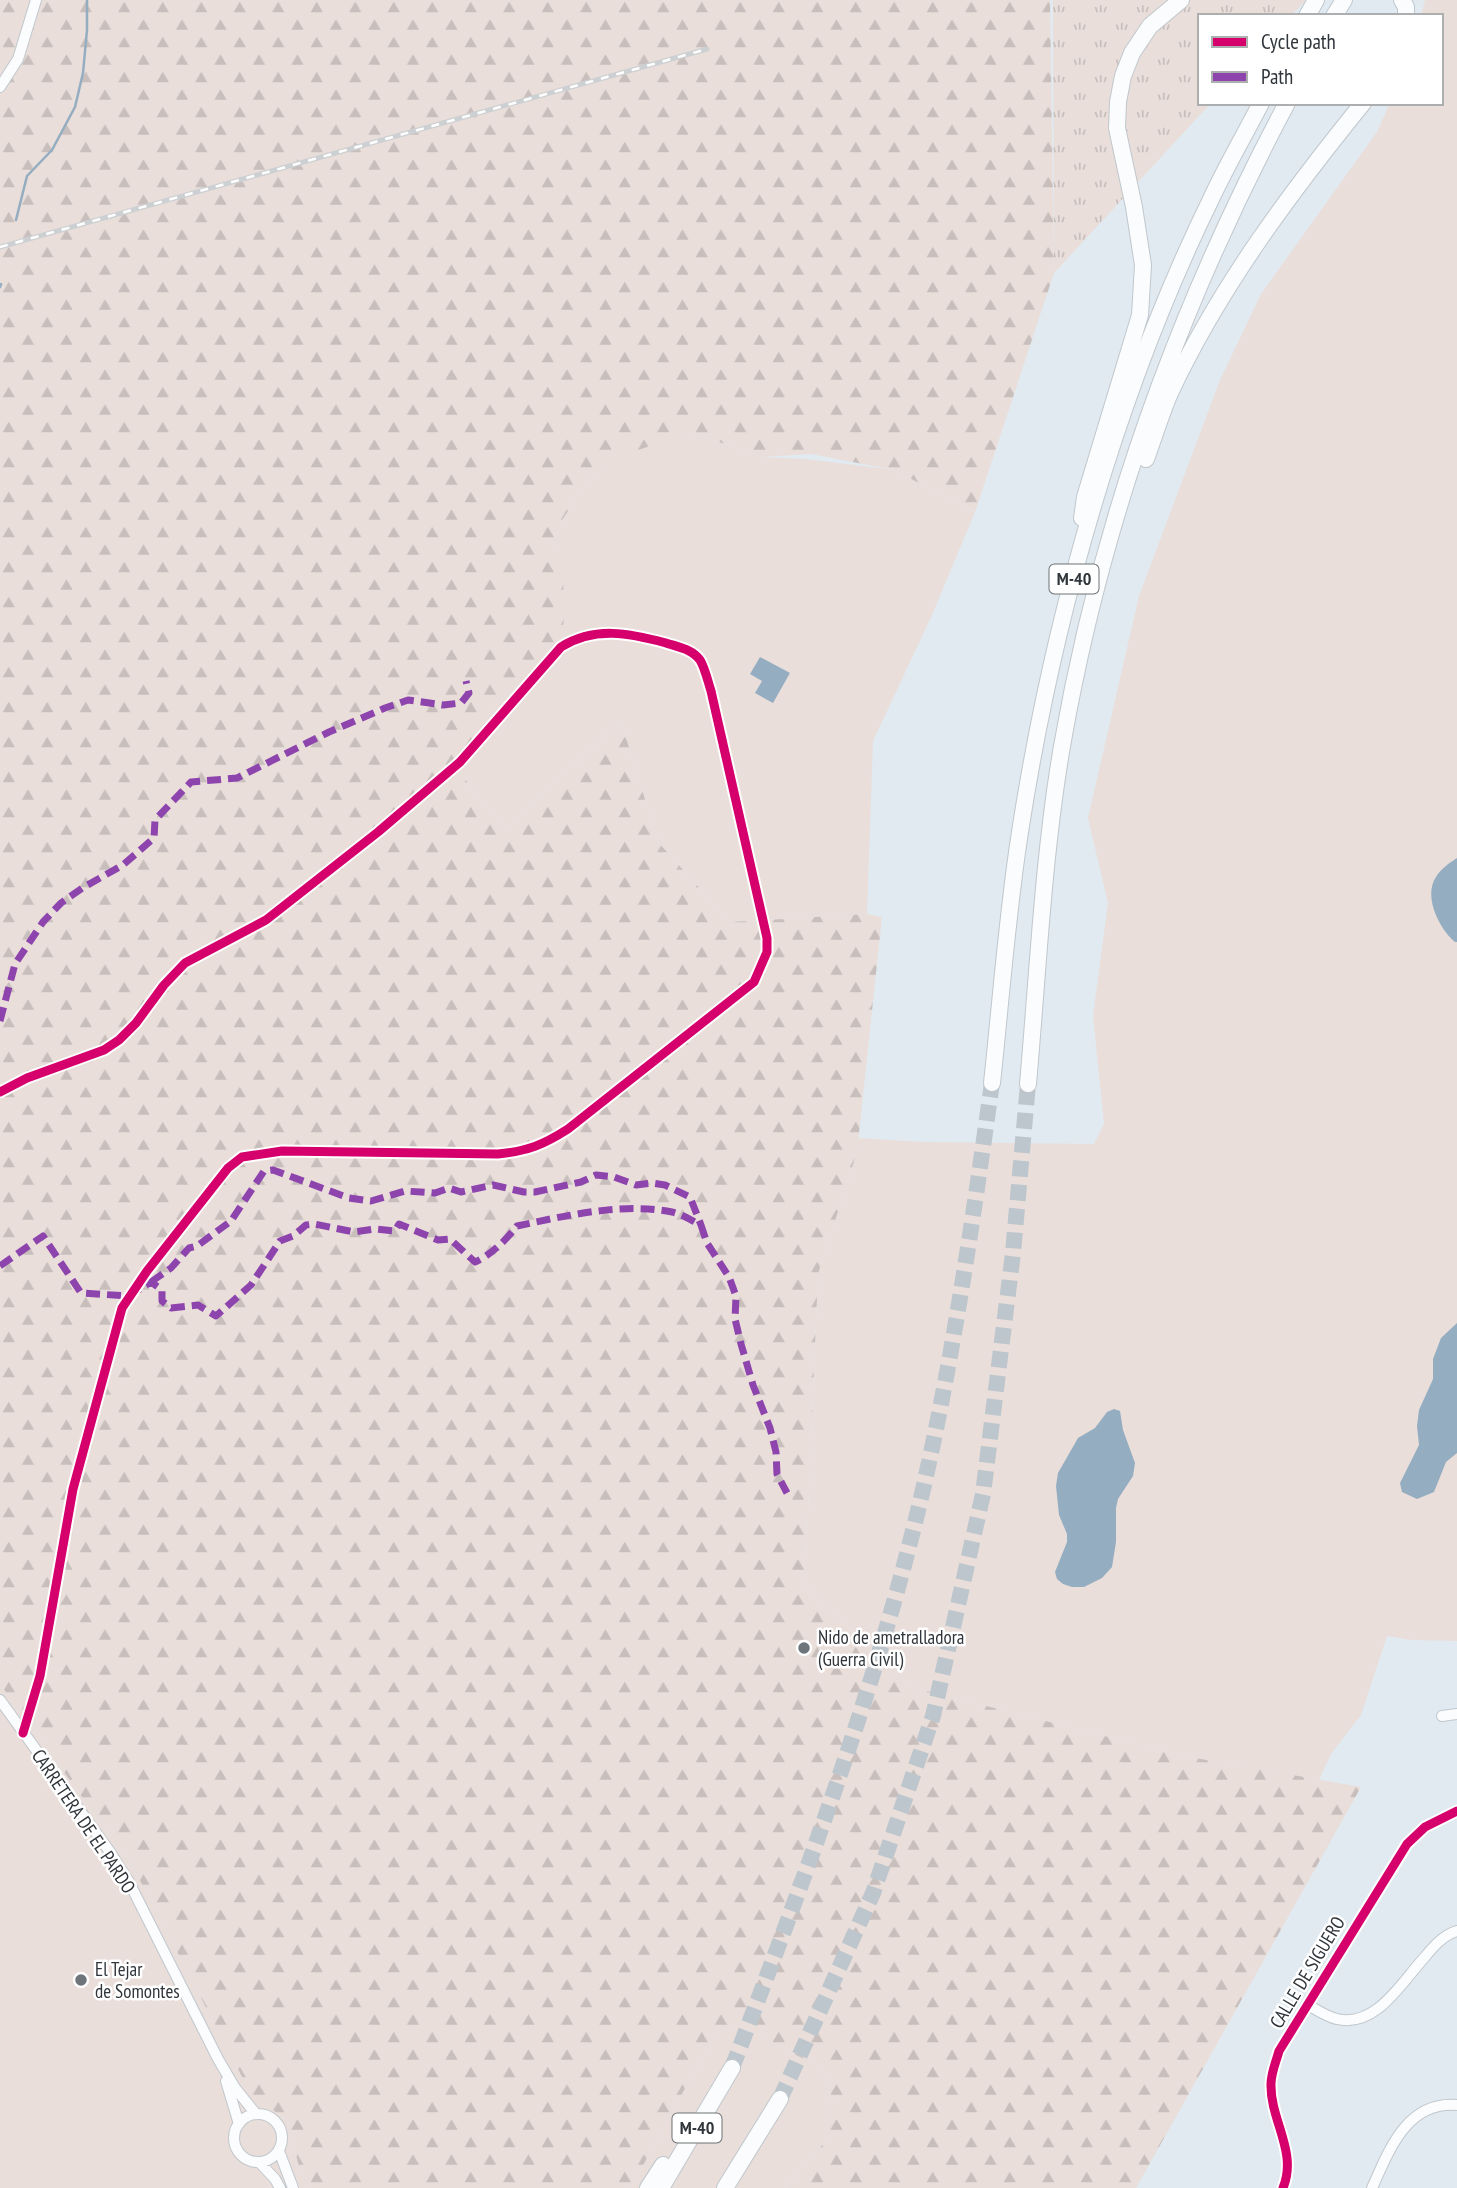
<svg xmlns="http://www.w3.org/2000/svg" width="1457" height="2188" viewBox="0 0 1457 2188" font-family="'PT Sans Narrow',sans-serif">
  <defs>
    <pattern id="forest-firs" width="22" height="20" patternUnits="userSpaceOnUse" patternTransform="scale(1.75)"><rect width="22" height="20" fill="#e9deda"/><path d="M5 1l3.5 6h-7zM16 11l3.5 6h-7z" fill="#c8bfbc"/></pattern>
    <pattern id="park-tufts" width="24" height="20" patternUnits="userSpaceOnUse" patternTransform="scale(1.75)"><rect width="24" height="20" fill="#e9deda"/><path d="M3 7l-1-3M5 7V3M7 7l1-3M15 17l-1-3M17 17v-4M19 17l1-3" fill="none" stroke="#c8bfbc"/></pattern>
  </defs>
  <rect width="100%" height="100%" fill="#e1eaf1"/>
  <path fill="#e9deda" d="M1425,0H1457V1641L1411,1640L1387,1636L1361,1715L1331,1754L1319,1780L1184,1756L915,1688L892,1671L805,1586L818,1274L857,1152L858,1138L923,1142L1094,1144L1104,1124L1093,1016L1108,903L1088,818L1139,596L1220,380L1261,294L1377,132L1390,103H1441V16H1421Z
    M690,432L762,457L806,459L894,470L975,512L932,615L873,741L867,914L730,922L658,842L621,721L505,829L455,767L551,554L562,520L593,474L630,451Z
    M0,1684L134,1869L251,2093L288,2121L299,2167L308,2188H0Z
    M734,2024L820,2067L833,2102L825,2142L784,2188H628L634,2182L713,2037Z"/>
  <path fill="url(#forest-firs)" d="M0,0H1050L1054,273L975,512L894,470L811,454L762,457L690,432L627,454L593,474L562,520L551,554L563,563L564,618L561,647L455,767L505,829L621,721L658,842L730,922L867,914L882,917L857,1152L818,1274L805,1586L892,1671L915,1688L1184,1756L1361,1787L1136,2188H784L825,2142L833,2101L820,2067L734,2024L713,2037L634,2182L628,2188H308L299,2167L288,2121L251,2094L134,1869L0,1684Z"/>
  <path fill="url(#park-tufts)" d="M1053,0H1306L1291,16H1200V103H1211L1054,273Z"/>
  <path fill="#94adc1" d="M760,657L790,673L773,703L755,693L762,681L750,674Z
    M1457,858V942H1455C1439,929 1423,896 1436,877C1441,869 1449,863 1457,858Z
    M1457,1323V1453L1446,1462L1434,1492L1417,1499L1402,1492L1400,1483L1419,1445L1417,1426L1419,1410L1433,1379V1359L1441,1338Z
    M1114,1409L1120,1411L1123,1430L1135,1463L1133,1476L1118,1499L1116,1508V1542L1112,1567L1102,1578L1084,1587H1072L1063,1584L1057,1579L1055,1572L1067,1542V1534L1059,1515L1056,1486L1058,1473L1078,1438L1095,1428L1107,1412Z"/>
  <g fill="none" stroke-linecap="round" stroke-linejoin="round">
    <path stroke="#94adc1" stroke-width="2.5" d="M16,220L27,176L52,150L75,107L83,73L87,30V0
      M0,287L1,284"/>
    <path stroke="#bdc6cc" stroke-width="16" stroke-dasharray="16 8" stroke-linecap="butt" d="M732,2068C805,1877 878,1685 924,1485C954,1352 973,1218 992,1083
      M780,2099L873,1893L933,1716L983,1494L1013,1253L1028,1084"/>
    <defs>
      <path id="minor" d="M0,87L18,59L36,0
        M0,1092L27,1078L104,1050L119,1040L136,1023L164,985L185,963L266,920L378,832L460,762L561,647C595,626 629,633 666,643C678,647 692,649 700,660C705,668 708,682 711,691L767,938V952L754,982L568,1129C543,1145 528,1151 498,1154L282,1151L242,1157L228,1168L147,1271L122,1308L73,1489L40,1676L23,1733
        M0,1700L110,1852L129,1882L218,2059L235,2088L256,2114
        M1442,1716L1457,1714
        M1308,2005C1317,2010 1327,2017 1337,2019C1376,2028 1401,1983 1424,1958C1433,1947 1443,1935 1457,1931
        M226,2081L239,2124
        M234 2138a24 24 0 1 1 48 0a24 24 0 1 1-48 0Z
        M279,2151L293,2188
        M260,2163L275,2179L280,2188
        M1283,2188C1298,2152 1270,2120 1271,2084C1271,2073 1276,2062 1279,2051L1407,1844L1425,1827L1457,1811
        M1372,2188C1389,2151 1406,2101 1457,2105"/>
      <path id="highway" d="M1402,0L1406,7V16
        M1307,16L1316,0
        M1334,16L1344,0
        M1146,459C1154,437 1161,414 1170,393C1219,288 1290,193 1363,103
        M1082,518L1085,497L1140,315L1143,265L1134,207L1117,128L1118,102L1123,76L1132,53L1150,26L1181,0
        M992,1083C1001,1000 1007,915 1020,832C1053,618 1117,391 1212,197C1227,165 1245,134 1261,103
        M1028,1084C1038,971 1043,857 1062,746C1101,522 1180,304 1287,103
        M648,2188L663,2165
        M661,2188L732,2068
        M725,2188L780,2099"/>
    </defs>
    <use href="#minor" stroke="#c0c7cd" stroke-width="12"/>
    <use href="#highway" stroke="#c0c7cd" stroke-width="18"/>
    <use href="#minor" stroke="#fafcfd" stroke-width="10"/>
    <use href="#highway" stroke="#fafcfd" stroke-width="16"/>
    <defs>
      <path id="rail" d="M0,247L707,49"/>
    </defs>
    <use href="#rail" stroke="#cdd0d2" stroke-width="5"/>
    <use href="#rail" stroke="#fff" stroke-width="2.5" stroke-dasharray="8" stroke-linecap="butt"/>
    <path stroke="#8e44ad" stroke-width="7" stroke-dasharray="14 7" stroke-linecap="butt" d="M0,1021L15,964L43,922L61,903L84,887L123,865L154,838L155,820L191,782L237,778L329,732L385,708L408,700L443,705L461,703L469,693L466,681
      M0,1266L43,1236L81,1293L129,1296L151,1282L162,1290V1301L171,1308L198,1305L216,1316L251,1285L280,1241L293,1236L306,1225L314,1224L354,1232L375,1229L395,1231L399,1224L438,1240L450,1239L475,1262C491,1255 506,1240 517,1226C565,1216 623,1202 672,1212C682,1214 692,1221 701,1225L707,1243L729,1277L736,1296L735,1319L741,1344L753,1385L770,1428L776,1452L777,1474L787,1493
      M151,1282L171,1268L189,1248L197,1246L231,1221L264,1171L273,1170L349,1198L371,1201L405,1191L435,1193L449,1188L461,1192L493,1185L524,1192H535L581,1182L596,1175L614,1177L636,1185L652,1183L665,1185L690,1197L701,1225"/>
    <defs>
      <path id="cycleway" d="M0,1092L27,1078L104,1050L119,1040L136,1023L164,985L185,963L266,920L378,832L460,762L561,647C595,626 629,633 666,643C678,647 692,649 700,660C705,668 708,682 711,691L767,938V952L754,982L568,1129C543,1145 528,1151 498,1154L282,1151L242,1157L228,1168L147,1271L122,1308L73,1489L40,1676L23,1733
        M1283,2188C1298,2152 1270,2120 1271,2084C1271,2073 1276,2062 1279,2051L1407,1844L1425,1827L1457,1811"/>
    </defs>
    <use href="#cycleway" stroke="#fff" stroke-width="13"/>
    <use href="#cycleway" stroke="#d6006c" stroke-width="9"/>
  </g>
  <g fill="#6d747a" stroke="#fff" stroke-width="2.5">
    <circle cx="804" cy="1648" r="7"/>
    <circle cx="81" cy="1980" r="7"/>
  </g>
  <g text-anchor="middle" stroke-width="5" stroke-linejoin="round" paint-order="stroke">
    <g fill="#fff" stroke="#6d7275" stroke-width="2">
      <rect x="1049.5" y="564.5" width="49" height="29" rx="5"/>
      <rect x="672.5" y="2113.5" width="49" height="29" rx="5"/>
    </g>
    <g font-size="18" font-weight="bold" fill="#2f353a">
      <text x="1074" y="585">M-40</text>
      <text x="697" y="2134">M-40</text>
    </g>
    <g font-size="19" fill="#2f353a" stroke="#fff" text-anchor="start">
      <text x="818" y="1644">Nido de ametralladora<tspan x="818" dy="22">(Guerra Civil)</tspan></text>
      <text x="95" y="1976">El Tejar<tspan x="95" dy="22">de Somontes</tspan></text>
    </g>
    <g font-size="19" fill="#2f353a" stroke="#fff">
      <text transform="translate(84 1821) rotate(56)" y="7">CARRETERA DE EL PARDO</text>
      <text transform="translate(1307 1972) rotate(-59)" y="7">CALLE DE SIGUERO</text>
    </g>
  </g>
  <rect x="1198" y="14" width="245" height="91" fill="#ffffff" stroke="#acaeb0" stroke-width="2"/>
  <rect x="1212" y="37" width="35" height="10" fill="#d6006c" stroke="#acaeb0" stroke-width="2"/>
  <text x="1261" y="49" font-size="21" fill="#2f353a">Cycle path</text>
  <rect x="1212" y="72" width="35" height="10" fill="#8e44ad" stroke="#acaeb0" stroke-width="2"/>
  <text x="1261" y="84" font-size="21" fill="#2f353a">Path</text>
</svg>
